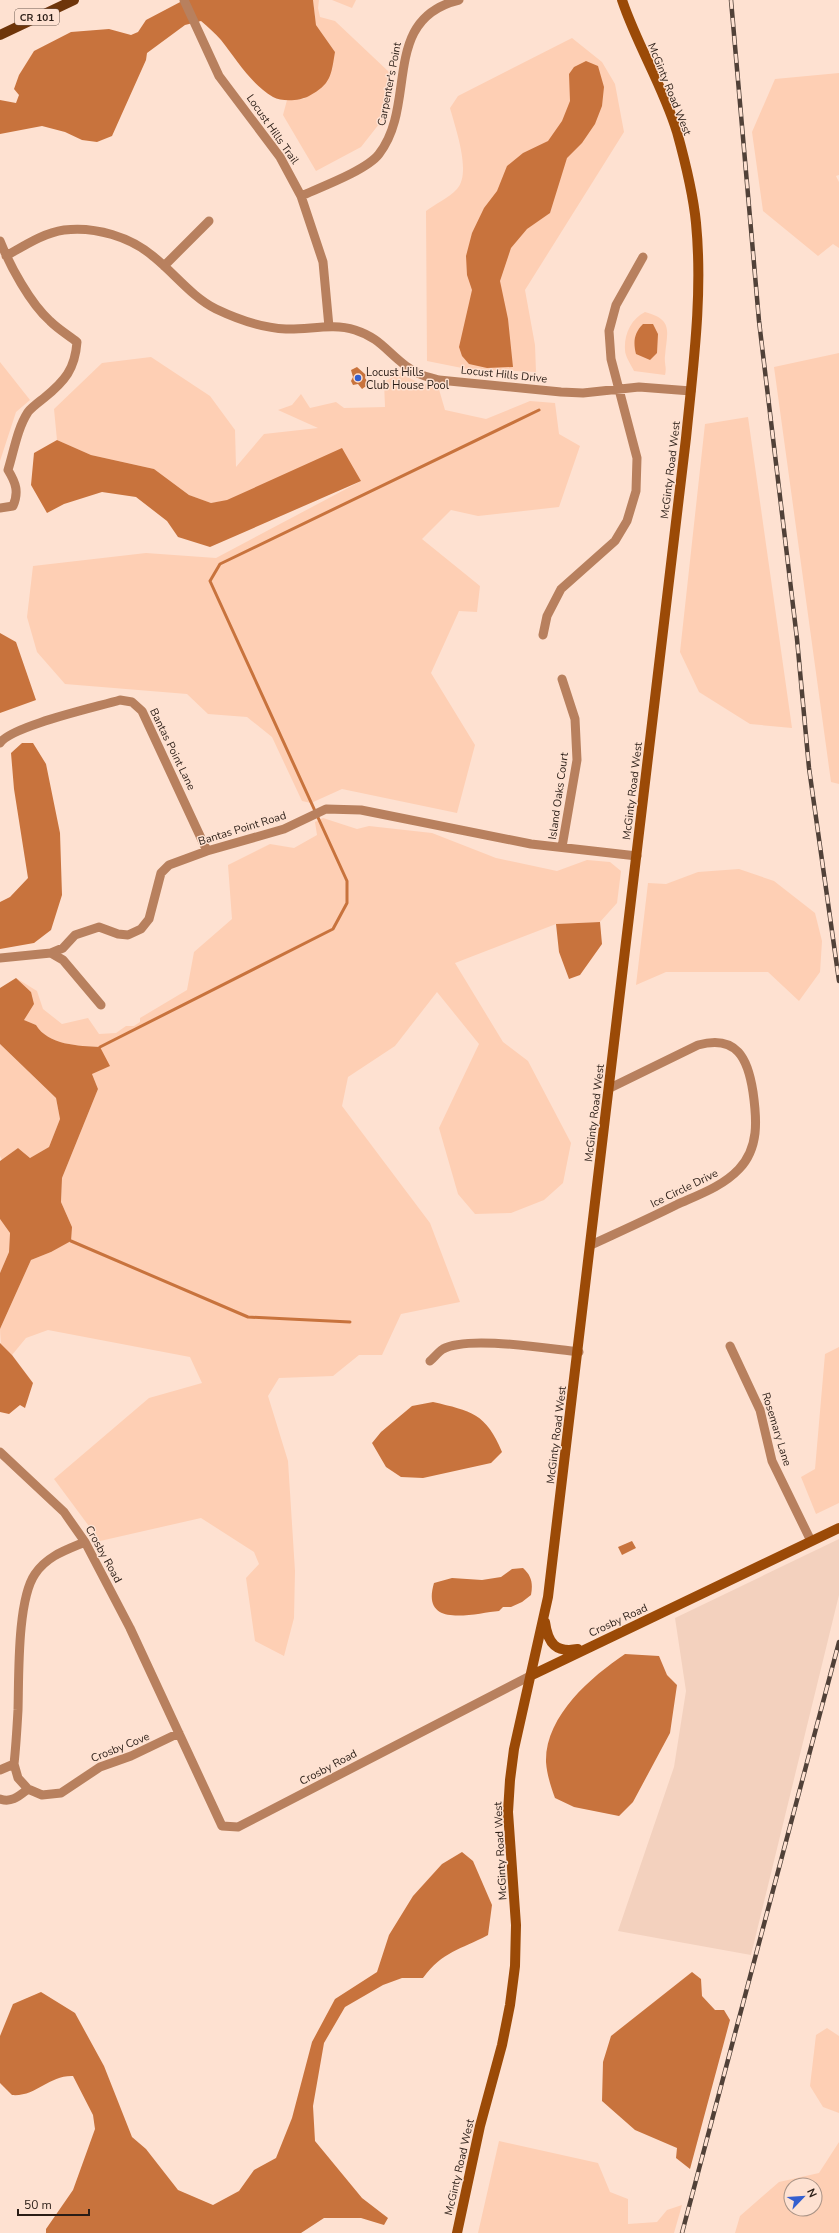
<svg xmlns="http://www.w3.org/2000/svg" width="839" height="2233" viewBox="0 0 839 2233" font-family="'Nunito Sans',sans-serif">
  <rect width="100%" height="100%" fill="#fee1d1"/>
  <path fill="#f3d1be" d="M839,1539V1595L751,1955L618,1931L674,1767L686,1691L675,1618Z"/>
  <path fill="#fecfb4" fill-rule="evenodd" d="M313,0H319L318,8L320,17L335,21L389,72L383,119L361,147L316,171L283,115L287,100L304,99L335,52L316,25Z
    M332,0H356L352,8Z
    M572,38L602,62L615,84L624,132L525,290L535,345L536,372L467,369L427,361L426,211C435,204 449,198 457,189C472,173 455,127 450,108L458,96Z
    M839,73V175L836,176L839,182V248L833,244L818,256L763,211L752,132L775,79Z
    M645,312C674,320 667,331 665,356C664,363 667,368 665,375L634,371C631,365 625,356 625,350C624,334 631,319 645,312Z
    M839,353V784L831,782L774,367Z
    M151,357L210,396L235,430L236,467L264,434L318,428L278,410L292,405L301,394L310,408L336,402L344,408L385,407L384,382L400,373L419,383L438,386L445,410L486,419L530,401L555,403L559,434L580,446L559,507L478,516L451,510L422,539L480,586L477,612L459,611L431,673L475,745L457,813L342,789L311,803L302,801L272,737L247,717L208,714L187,694L65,684L37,652L27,617L33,566L146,553L216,558L361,481L211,503L189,495L154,469L91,455L57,440L54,409L102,363Z
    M0,362L30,400L16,412L0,461Z
    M748,417L792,728L750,724L699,692L680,652L705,424Z
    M323,818L357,829L369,826L432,833L496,858L557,871L587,860L610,862L621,871L617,903L600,922L556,924L455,963L503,1042L528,1061L571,1143L563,1183L544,1200L511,1213L475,1214L458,1194L439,1128L479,1044L437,992L395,1046L348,1077L342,1106L430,1223L460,1302L401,1314L382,1355H359L333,1376L279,1378L268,1396L288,1461L295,1571L294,1618L284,1656L255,1641L246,1578L259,1564L254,1552L201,1518L100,1541L54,1479L149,1398L202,1383L190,1357L48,1330L26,1338L12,1355L1,1346L0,1329L31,1260L51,1252L72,1227L61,1202L62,1178L98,1089L92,1074L100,1047C79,1046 48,1045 36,1025L24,1020L31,992L16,978L37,991L43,1009L62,1024L88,1018L99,1034L116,1033L126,1026H134L140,1022V1018L187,990L194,952L232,919L228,865L270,844L294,848L317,835L315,822Z
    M739,869L774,881L815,913L822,941L820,972L799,1001L768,972H666L636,985L648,883L666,884L698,872Z
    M0,1044L56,1098L60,1119L49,1147L30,1158L18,1148L2,1160L0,1156Z
    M0,1219L10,1233L9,1252L0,1273Z
    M839,1347V1503L816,1514L801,1477L815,1469L825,1354Z
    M827,2028L839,2036V2113L823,2107L810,2086L816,2035Z
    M499,2141L598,2163L610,2192L628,2199V2224L657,2222L667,2210L682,2205L674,2233H478Z
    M839,2142V2233H735L740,2216L779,2182L819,2173ZM791,2185H815V2209H791Z"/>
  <path fill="#c8733d" d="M184,0H313L316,25L335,52C331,76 331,84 309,96C300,101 282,102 273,97C251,84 236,59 221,40C215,33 208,27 201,21L185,25L147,53L146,60L112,136L97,142L82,140L65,132L42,126L0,134V100L16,103L19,95L14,89L19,75L34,51L71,32L109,29L131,35L138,32L146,20Z
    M586,61L598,66L604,87L602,106L595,124L582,143L567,158L550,213L527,229L511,248L500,281L508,319L513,367L487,368L469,364L462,356L459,347L472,290L467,275L466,256L472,233L484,208L497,191L507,166L523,153L548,141L562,121L570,101L569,74L574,67Z
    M643,324H653L658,334L657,353L650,360L636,354C633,342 634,333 643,324Z
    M357,367L366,375L365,378L369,384L362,389L358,384L353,385L351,381L353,377L351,370Z
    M57,440L91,455L154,469L189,495L211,503L227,500L342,448L361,481L210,547L178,537L167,521L136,497L102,492L64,504L47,513L31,485L34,453Z
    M0,633L16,642L36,700L0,713Z
    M22,743H33L46,764L60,833L62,895L51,930L34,943L0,949V902L10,897L28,878L14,789L11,753Z
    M600,922L602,944L580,975L569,979L559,952L556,924Z
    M16,978L31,992L34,1004L24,1020L36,1025C48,1045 79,1046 100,1047L110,1066L92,1074L98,1089L62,1178L61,1202L72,1227L71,1241L51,1252L31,1260L0,1329V1273L9,1252L10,1233L0,1219V1161L18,1148L30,1158L49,1147L60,1119L56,1098L0,1044V988Z
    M0,1343L12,1355L33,1383L25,1408L20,1405L9,1414L0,1412Z
    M433,1402C471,1411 486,1413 502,1452L491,1463L423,1478L401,1477L386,1467L372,1443L381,1432L412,1406Z
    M632,1541L636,1548L622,1555L618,1547Z
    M523,1568C532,1576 533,1584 531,1595L522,1602L511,1607H503L499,1611C475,1613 420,1630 434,1583L452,1578L482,1580L501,1577L512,1569Z
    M625,1654L659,1656L667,1675L677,1685L670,1733L633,1802L619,1816L574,1807L555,1798C551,1787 547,1775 546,1762C545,1716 591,1677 625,1654Z
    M462,1852L473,1861L492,1905L488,1935C460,1950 443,1951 423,1978H402L383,1985L345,2007L324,2043L313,2106L315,2141L362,2198L388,2218L384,2225L361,2218H324L301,2233H46V2229L73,2190L95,2129L93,2115L73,2076C49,2075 36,2097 12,2095L0,2083V2036L13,2004L41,1992L75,2013L104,2066L132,2137L146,2149L178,2190L213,2205L239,2191L254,2170L276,2158L292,2118L312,2042L335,1999L377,1972L389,1935L413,1896L442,1864Z
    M692,1972L701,1979L702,1996L715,2010H724L730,2020L690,2169L676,2158L677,2148L635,2130L602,2101L603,2062L611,2036Z"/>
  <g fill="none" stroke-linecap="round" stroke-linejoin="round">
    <path stroke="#c8733d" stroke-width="3" d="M100,1047L333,929L347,903V881L210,581L220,564L539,410
      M71,1241L248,1317L350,1322"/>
    <path stroke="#b8805e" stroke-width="9" d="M184,0L219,76L280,157L301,196L323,262L329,327
      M301,196C321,187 367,170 379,154C418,104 380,19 459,0
      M0,241C10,266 30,303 50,321C58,329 68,335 77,342C75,369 65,381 44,398C39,402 32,407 28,412C17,429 14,451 8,470C16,483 19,492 13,506L0,508
      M6,256C24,246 43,233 64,230C95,226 131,237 154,257C175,274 192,297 216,309C237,319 262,328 286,329C308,330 333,323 355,330C380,338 386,351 406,366C416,374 427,377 439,380L561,392L583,393L639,387L691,391
      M164,266L209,221
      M543,635L547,616L561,589L615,541L627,521L636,491L637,458L611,359L609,331L616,305L643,257
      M562,679L575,719L577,760L562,847
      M0,743C11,726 97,707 120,700L132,702L142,711L207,851
      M51,953L63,960L101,1005
      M0,958L51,953L63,948L75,935L99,927L118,934L128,935L141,929L149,919L161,873L169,865L207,851L284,829L326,809L361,810L531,844L637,856
      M591,1245C619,1232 648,1219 676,1205C698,1195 722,1187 739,1169C759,1148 757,1120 753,1092C748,1059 737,1034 698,1045L610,1088
      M730,1346L760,1410L772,1461L811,1541
      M430,1361C434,1358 438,1352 443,1349C468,1335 549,1349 579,1352
      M0,1452L64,1512L85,1542L130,1628L222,1826L238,1827L532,1675
      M85,1542C66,1550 47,1556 35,1574C17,1600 19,1677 18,1710C17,1728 16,1746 14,1764L18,1778L28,1789L42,1795L61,1793L100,1767L131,1756L179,1733
      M0,1770L14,1764
      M0,1799C12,1803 19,1796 28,1789"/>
    <path stroke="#9b4a07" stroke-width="10" d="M545,1622C548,1644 556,1653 578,1649
      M532,1675L839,1528
      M457,2233L480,2126L502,2045L510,2005L515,1966L516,1925L508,1812L510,1780L514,1749L548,1597L686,438C693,367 703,295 696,223C693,192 685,161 677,132C663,86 637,45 622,0"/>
    <path stroke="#6e350a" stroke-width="10" d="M0,35L74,0"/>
    <defs>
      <path id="rail" d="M731,0L759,321L797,639L809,768L839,981
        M682,2233L839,1642"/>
    </defs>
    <use href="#rail" stroke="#514138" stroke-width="4.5"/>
    <use href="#rail" stroke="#fee1d1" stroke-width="3" stroke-dasharray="9" stroke-linecap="butt"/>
  </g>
  <circle fill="#345fcf" stroke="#fee1d1" stroke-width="1.5" cx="358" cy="378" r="4"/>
  <g text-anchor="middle" stroke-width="3" stroke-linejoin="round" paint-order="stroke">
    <rect fill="#fee1d1" stroke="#6a584e" stroke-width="1" x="15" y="9" width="44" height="16" rx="3"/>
    <g font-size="10" font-weight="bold" fill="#2a1d16">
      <text x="37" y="21">CR 101</text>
    </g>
    <g font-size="11" fill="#2a1d16" stroke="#fee1d1">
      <text transform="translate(389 84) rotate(-79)" y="4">Carpenter's Point</text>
      <text transform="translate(670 89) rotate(68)" y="4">McGinty Road West</text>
      <text transform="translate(273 129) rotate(55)" y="4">Locust Hills Trail</text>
      <text transform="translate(504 374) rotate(6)" y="4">Locust Hills Drive</text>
      <text transform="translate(670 470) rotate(-83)" y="4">McGinty Road West</text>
      <text transform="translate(173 749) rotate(64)" y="4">Bantas Point Lane</text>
      <text transform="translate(632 791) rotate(-83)" y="4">McGinty Road West</text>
      <text transform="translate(558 796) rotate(-82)" y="4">Island Oaks Court</text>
      <text transform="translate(242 828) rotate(-17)" y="4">Bantas Point Road</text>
      <text transform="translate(594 1113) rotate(-83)" y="4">McGinty Road West</text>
      <text transform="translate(684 1188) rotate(-26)" y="4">Ice Circle Drive</text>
      <text transform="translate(777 1429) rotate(73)" y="4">Rosemary Lane</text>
      <text transform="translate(556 1435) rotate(-83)" y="4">McGinty Road West</text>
      <text transform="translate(104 1554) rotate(61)" y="4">Crosby Road</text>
      <text transform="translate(618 1620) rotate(-25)" y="4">Crosby Road</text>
      <text transform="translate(120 1747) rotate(-22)" y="4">Crosby Cove</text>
      <text transform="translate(328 1767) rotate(-28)" y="4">Crosby Road</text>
      <text transform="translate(500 1851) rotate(-93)" y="4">McGinty Road West</text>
      <text transform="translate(459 2167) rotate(-77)" y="4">McGinty Road West</text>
    </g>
    <g font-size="11" fill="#2a1d16" stroke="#fee1d1" text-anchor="start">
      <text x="366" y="376">Locust Hills<tspan x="366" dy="13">Club House Pool</tspan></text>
    </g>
  </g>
  <g transform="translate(803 2197) rotate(65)"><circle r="19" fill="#fee1d1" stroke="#a99386"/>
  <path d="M0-3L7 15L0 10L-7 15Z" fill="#345fcf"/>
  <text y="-6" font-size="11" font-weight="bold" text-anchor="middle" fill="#2a1d16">N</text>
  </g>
  <path d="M18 2209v6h71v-6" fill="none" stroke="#2a1d16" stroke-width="2"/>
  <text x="24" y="2209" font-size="12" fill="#2a1d16" stroke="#fee1d1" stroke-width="3" paint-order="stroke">50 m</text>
</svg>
